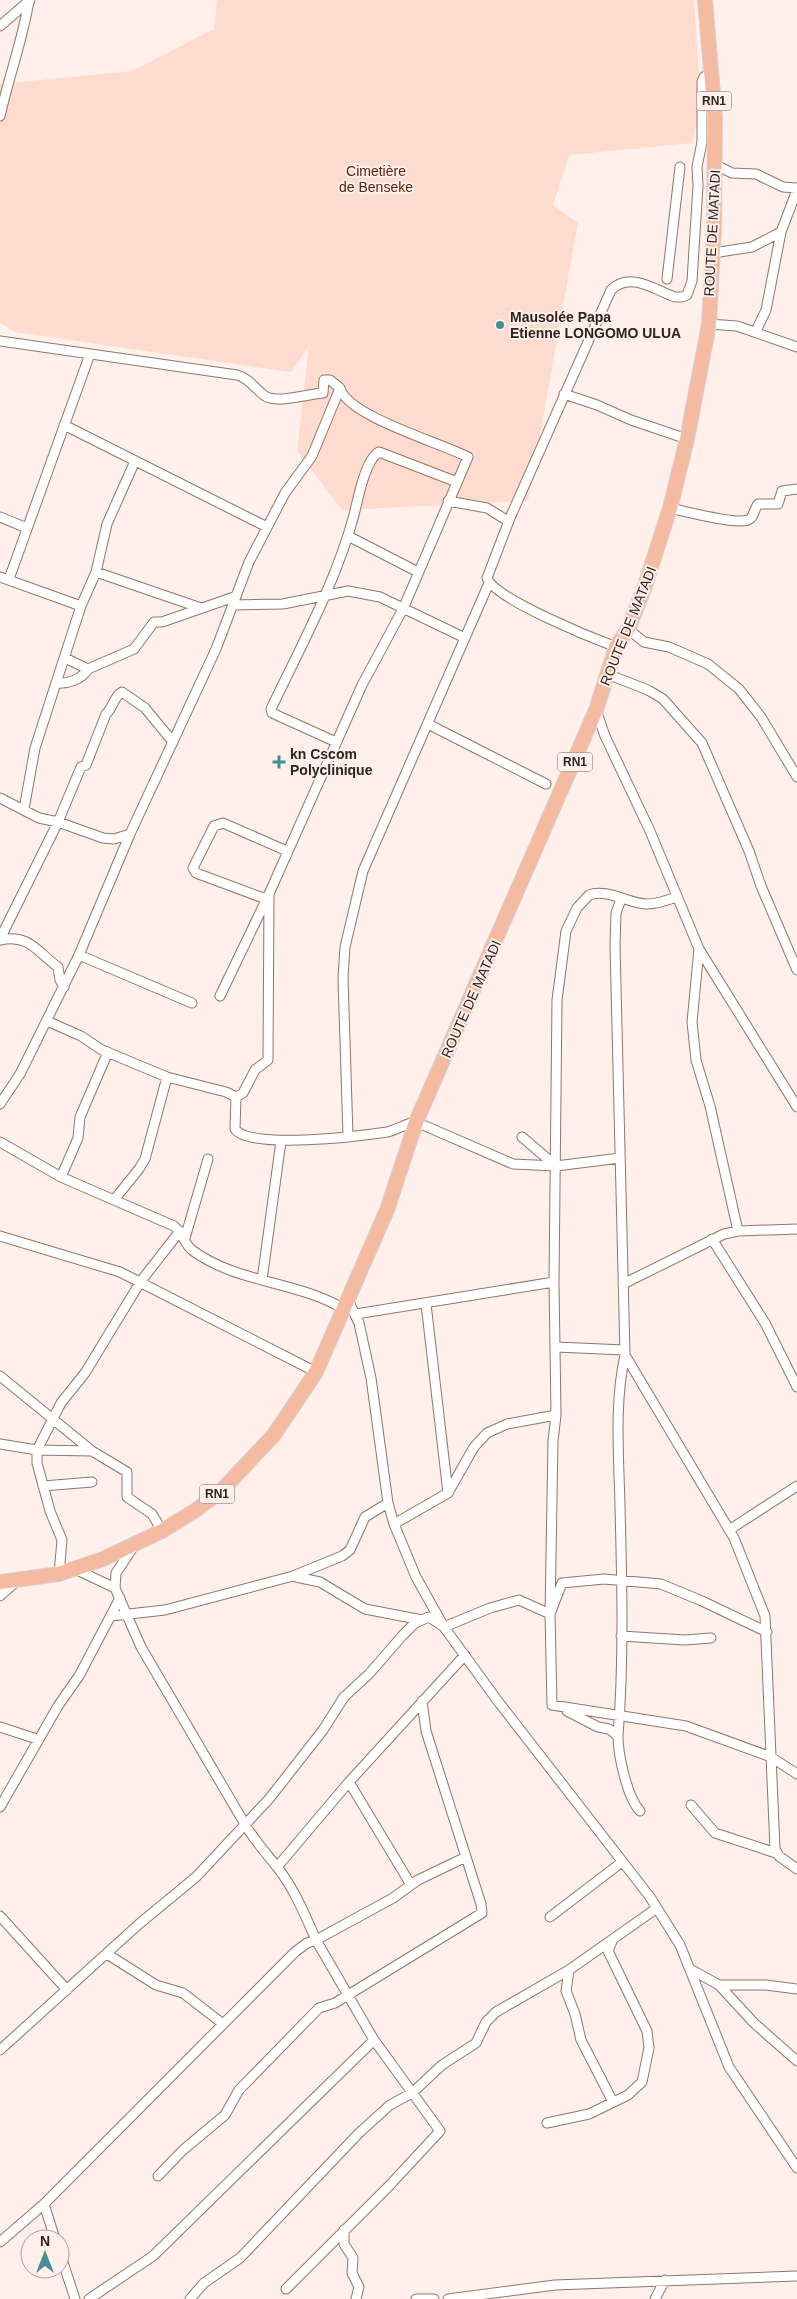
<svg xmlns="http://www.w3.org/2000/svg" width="797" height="2299" viewBox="0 0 797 2299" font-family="Helvetica,sans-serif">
  <rect width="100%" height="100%" fill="#fff0eb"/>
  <path fill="#fddbce" d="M217,0H694L701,107L692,143L569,155L553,205L578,223L528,501L342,510L297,451L309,346L291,372L15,332L0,323V84L132,71L214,29Z"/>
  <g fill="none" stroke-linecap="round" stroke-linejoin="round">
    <defs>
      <path id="minor" d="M0,26L30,0
        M0,116C9,76 22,42 29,1
        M716,165L732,173L756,174L783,187L797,188
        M713,253L752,247L781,232
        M667,279L680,167
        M709,324L737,326L797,347
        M756,331L766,310L781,232L797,190
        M0,341L237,375C249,378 255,389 265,396C277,404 308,394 323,393L324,380H330L340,388
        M564,394L597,405L631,420L687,439
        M64,425L267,527
        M448,501L487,508L508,521
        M670,508C685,511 735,525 748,520C754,518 754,509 758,504H778L782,491L797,489
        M0,517L27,528
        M348,536L418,572
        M96,572L201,608
        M0,577L81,606
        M9,579L90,354
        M233,605L283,604L348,591L380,597L465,638
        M628,629L644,642L669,647L708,664L739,689L761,717L797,777
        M616,647C592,638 495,599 487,578L510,518L611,290C630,271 655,290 675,297H682L687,295L692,281L698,186L697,167L702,142V82L704,77L712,72
        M65,658L88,669
        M607,674L648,690L663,699L702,743L749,851L761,886L797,970
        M56,683C68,684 81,680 88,669L134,649L154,622H162L234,597
        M596,710L605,736L650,831L699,949L797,1107
        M428,724L546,784
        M336,742L272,713L271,709C301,646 336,582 354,515C358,499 365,460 379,452L457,482
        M0,798L39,818L58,822L103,838L114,839L130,834
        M24,809L35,748L56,683L81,606L96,572L107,524L135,461
        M266,899L196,873L193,868L214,826L223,823L287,851
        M621,899L616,913L615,945L625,1355C614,1404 619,1457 620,1507C622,1583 624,1660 618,1736C618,1755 627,1797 640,1811
        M0,939L58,822L81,767L86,765L106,714C113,708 114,696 122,692L145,708L173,742
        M0,940C30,934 37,952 58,967L60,980L64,987
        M699,949L692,1022L696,1060L710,1106L738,1231
        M79,955L192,1003
        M47,1021L81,1036L102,1050L167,1077L226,1092L236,1097L235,1129C249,1150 361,1136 387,1132C397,1130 404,1124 416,1122L513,1164L556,1166L620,1158
        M236,1097L243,1093L255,1070L268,1060L269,896
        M0,1104L20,1074L79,955L130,834L216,649L249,562L285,493L312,456L340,388C347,416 441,443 468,457L403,609L362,685L269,894L220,996
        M348,1136L343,978L345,947L363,871L489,583
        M522,1137L556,1166
        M0,1142L61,1177L174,1226C183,1233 185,1245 192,1250C236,1283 296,1281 342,1308
        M61,1177L78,1138L80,1117L108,1052
        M114,1200L139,1169L145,1159L167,1077
        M0,1236L120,1272L316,1372
        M185,1238L208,1159
        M712,1239L765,1323L797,1387
        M262,1280L281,1141
        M623,1284L724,1234L738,1231L797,1229
        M347,1298L359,1323L371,1378L388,1503L394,1524L416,1577L444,1627L497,1700L650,1897L680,1945L729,2067L797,2168
        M426,1304L448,1493
        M356,1314L554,1282
        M556,1347L625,1350
        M625,1355L734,1538L765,1616L775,1849L779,1856L797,1869
        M0,1376L92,1451L127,1472V1497L152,1514L162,1531
        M0,1444L37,1450L91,1451
        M43,1486L92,1482
        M394,1524L448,1493L474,1447L487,1433L507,1424L556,1415
        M729,1530L797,1486
        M75,1569L115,1588
        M59,1574L62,1540L50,1511L37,1463V1450L61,1403L85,1373L141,1281L180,1231
        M296,1577L320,1582L365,1609L422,1620
        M0,1596L17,1581
        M111,1616L165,1610L293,1576L342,1556L350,1550L365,1517L388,1503
        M767,1632L702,1601L661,1584L604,1579L562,1583L550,1614L552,1705L686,1726L771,1757L797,1774
        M621,1636L685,1640L711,1638
        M567,1711L598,1727L609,1729L618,1736
        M0,1727L37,1739
        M349,1782L411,1885
        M691,1805L715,1833L776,1853
        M0,1807L58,1706L79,1676L120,1598
        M277,1867L349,1782L465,1655
        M0,1916L67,1990
        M550,1917L622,1862
        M107,1954L156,1985L183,1993L223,2024
        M690,1969L719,1985L754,2023L797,2061
        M569,1970L566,1991L575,2014L581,2040L613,2102
        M719,1985H766L797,1989
        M0,2050L139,1924L196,1877L269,1799L323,1730L344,1697L369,1674L402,1636L415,1623L429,1617L444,1627L490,1608L519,1600L550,1614L553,1441L556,1415L554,1282L557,1000L566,931L577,908L589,895C606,888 628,903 646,904C657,904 666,901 676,897
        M547,2123L589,2114L628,2095L642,2082L649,2048L647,2031L608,1951L613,1939
        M158,2176L183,2150L225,2115L239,2090L319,2008L335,2003L482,1913L481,1904L426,1731L422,1701
        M44,2204L55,2239
        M344,2230V2244L353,2258L352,2273L359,2287L356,2299
        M0,2242L44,2204L295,1952L307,1943L316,1940C305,1915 294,1888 277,1867C266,1853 255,1841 246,1826L141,1647L115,1588L116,1573L134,1546
        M60,2253L75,2299
        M286,2289L389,2186L440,2131L374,2040L316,1940L393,1898L418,1880L466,1857
        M89,2299L153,2256L374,2040
        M190,2299L204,2283L240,2258L360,2132L390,2105L412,2093L442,2065L476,2043L486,2022L496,2012L569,1970L657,1908
        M416,2299H434
        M448,2299L555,2285L797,2276
        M655,2299L665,2280"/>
      <path id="trunk" d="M0,1582L59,1574L103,1559L162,1531L196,1510L221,1491L273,1436L290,1411L316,1372L387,1210L416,1122L596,710L616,647L628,629L644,589L670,508L687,439L709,324L714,228L715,118L705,0"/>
    </defs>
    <use href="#minor" stroke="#937468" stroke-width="11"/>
    <use href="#trunk" stroke="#d6d3d2" stroke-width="16"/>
    <use href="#minor" stroke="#fff" stroke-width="9"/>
    <use href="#trunk" stroke="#f4baa2" stroke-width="14"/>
  </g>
  <g fill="#468d94" stroke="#fff0eb" stroke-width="2">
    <circle cx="500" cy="325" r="5"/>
    <path d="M276.5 754.5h5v5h5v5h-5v5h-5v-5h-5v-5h5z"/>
  </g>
  <g text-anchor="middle" stroke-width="4" stroke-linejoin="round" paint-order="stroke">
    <g fill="#fff0eb" stroke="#6e605c" stroke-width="1">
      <rect x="696.5" y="91.5" width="35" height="19" rx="4"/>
      <rect x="557.5" y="752.5" width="35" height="19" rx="4"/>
      <rect x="199.5" y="1484.5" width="35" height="19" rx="4"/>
    </g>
    <g font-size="12" font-weight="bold" fill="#30231e">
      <text x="714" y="105">RN1</text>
      <text x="575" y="766">RN1</text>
      <text x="217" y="1498">RN1</text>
    </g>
    <g font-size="14" fill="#5a230b" stroke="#fff0eb">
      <text x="376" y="176">Cimetière<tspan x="376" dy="16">de Benseke</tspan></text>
    </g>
    <g font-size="14" fill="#30231e" stroke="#fff0eb">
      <text transform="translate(712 233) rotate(-87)" y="5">ROUTE DE MATADI</text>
      <text transform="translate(628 626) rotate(-68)" y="5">ROUTE DE MATADI</text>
      <text transform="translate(471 999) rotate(-66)" y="5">ROUTE DE MATADI</text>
    </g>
    <g font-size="14" font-weight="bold" fill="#30231e" stroke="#fff0eb" text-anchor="start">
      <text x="510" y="322">Mausolée Papa<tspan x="510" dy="16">Etienne LONGOMO ULUA</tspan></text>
      <text x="290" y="759">kn Cscom<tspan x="290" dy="16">Polyclinique</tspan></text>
    </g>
  </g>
  <g transform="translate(45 2254)"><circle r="24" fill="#fff0eb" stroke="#ac9e99"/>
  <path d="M0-4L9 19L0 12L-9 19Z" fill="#468d94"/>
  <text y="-8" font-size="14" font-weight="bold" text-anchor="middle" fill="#30231e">N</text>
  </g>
</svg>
